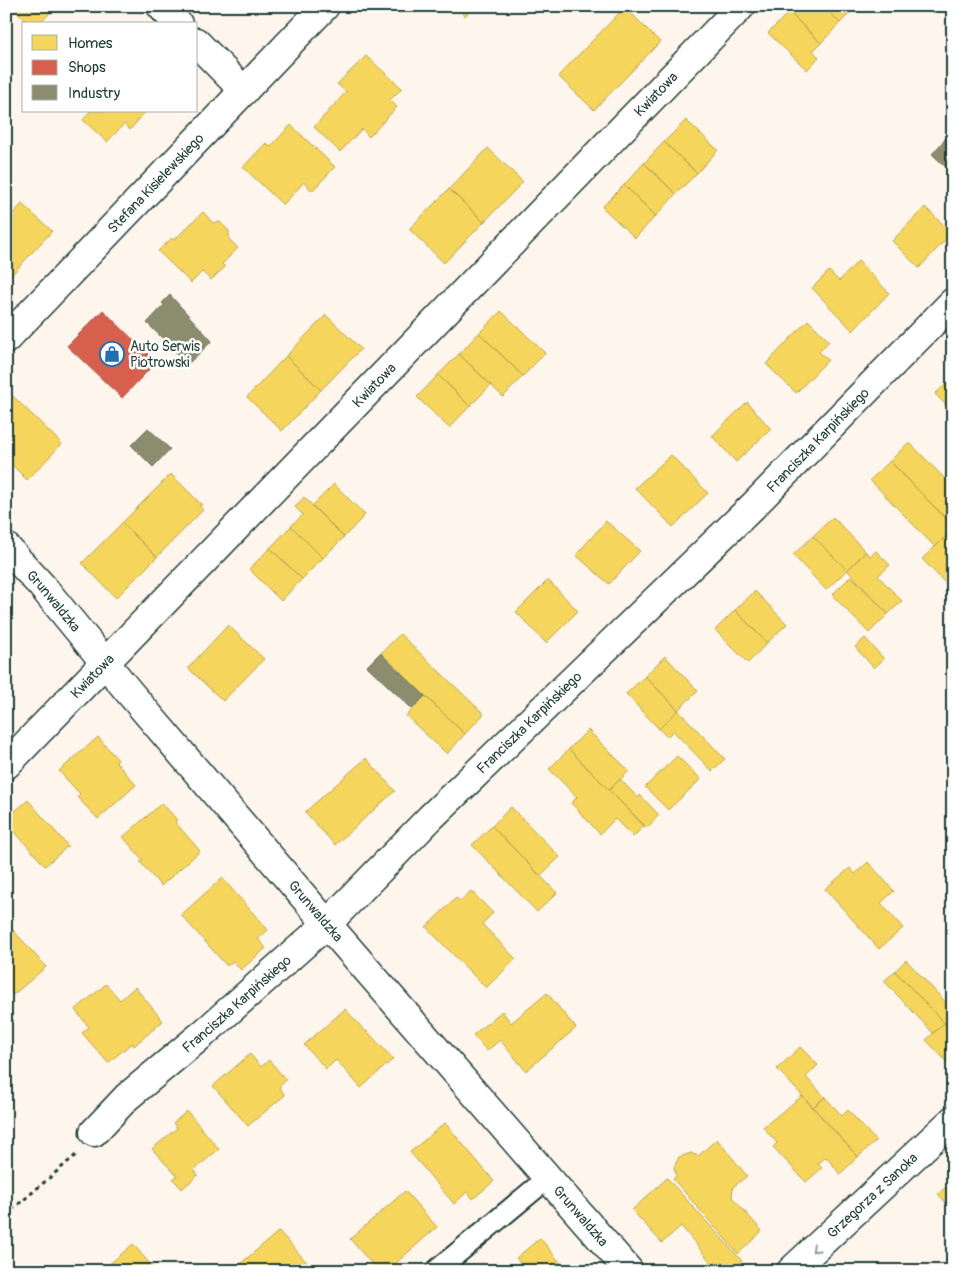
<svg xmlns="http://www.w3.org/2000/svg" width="959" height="1277" viewBox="0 0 959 1277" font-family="Pangolin,sans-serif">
  <rect width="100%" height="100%" fill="#fef5ed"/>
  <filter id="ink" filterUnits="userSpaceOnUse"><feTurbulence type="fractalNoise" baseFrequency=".02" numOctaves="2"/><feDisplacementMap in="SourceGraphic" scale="10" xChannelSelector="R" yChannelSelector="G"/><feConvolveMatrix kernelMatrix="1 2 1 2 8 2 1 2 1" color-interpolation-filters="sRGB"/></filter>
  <g filter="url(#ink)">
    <path fill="#f6d55c" stroke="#b6a750" d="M6,6H57L39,24H29L12,6L6,12Z
      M455,6H474L465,16Z
      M795,6H823L840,23L821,43L789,12Z
      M823,6H857L840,23Z
      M625,7L660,42L594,110L558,76Z
      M789,12L821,43L813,51L819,57L807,70L768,33Z
      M366,56L402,88L390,100L397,107L369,137L362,129L340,152L314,127L346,92L337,84Z
      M90,111H146L130,130L124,124L107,142L83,120Z
      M686,120L718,150L697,173L664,142Z
      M291,125L335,167L312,191L304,182L283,205L243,167L266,143L270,147Z
      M664,142L697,173L676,194L644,163Z
      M488,148L523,182L484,222L449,189Z
      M644,163L676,194L656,216L624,185Z
      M624,185L656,216L635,238L602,207Z
      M449,189L484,222L444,263L409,229Z
      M22,204L52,231L6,281V221Z
      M925,207L952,233L919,268L892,241Z
      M203,212L213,223L220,222L229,231V239L238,248L222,264L225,267L211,280L202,272L191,283L158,251L172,238L174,240Z
      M858,261L889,293L853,331L812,288L829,271L839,281Z
      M501,311L545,353L523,376L479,333Z
      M326,315L361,349L321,390L286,356Z
      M808,320L829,341L819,352L828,360L796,393L766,364Z
      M479,333L523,376L503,397L459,354Z
      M459,354L491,385L470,406L438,375Z
      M286,356L321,390L282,431L247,397Z
      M438,375L470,406L449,428L417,397Z
      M953,378V412L935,394Z
      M12,395L62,444L27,480L6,459V401Z
      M747,402L771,429L736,462L712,436Z
      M909,442L953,487V526L890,461Z
      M671,455L708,493L673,527L635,488Z
      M890,461L953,526V530L935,547L870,480Z
      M171,474L202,505L199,506L203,510L157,557L122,523Z
      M334,484L365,515L344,537L312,506Z
      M304,497L344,537L323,558L291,526L303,515L295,507Z
      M833,517L866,552L847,570L813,536Z
      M606,521L640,551L609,584L576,555Z
      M122,523L157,557L116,598L82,563Z
      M291,526L323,558L302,579L270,548Z
      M953,530V575L945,583L922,559Z
      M813,536L847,570L826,590L793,555Z
      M270,548L302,579L281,601L249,569Z
      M876,551L890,565L878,576L902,601L888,614L847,570L866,552L870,556Z
      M851,576L888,614L869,633L832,595Z
      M548,580L578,611L546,643L516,612Z
      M755,591L787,624L767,643L735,610Z
      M735,610L767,643L748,663L715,630Z
      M228,625L264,659L223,701L188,668Z
      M400,634L484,714L465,734L381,653Z
      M865,638L884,659L874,668L855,647Z
      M665,656L698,691L678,710L645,676Z
      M645,676L678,710L659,729L626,694Z
      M425,696L465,734L447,754L406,716Z
      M678,710L725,759L712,771L673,731L667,737L659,729Z
      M588,730L629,771L609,790L569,749Z
      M98,737L118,760L116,762L136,785L98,819L77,797L80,794L59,771Z
      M569,749L644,826L633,837L615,819L600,834L571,803L577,797L549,769Z
      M677,756L701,779L668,810L645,787Z
      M366,758L395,791L335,845L305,812Z
      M620,779L638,798L640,795L659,815L647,828L609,790Z
      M28,800L68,846L45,866L6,822V819Z
      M162,803L177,820L175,822L200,851L161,886L140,862L143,860L123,837Z
      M511,807L560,857L540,876L492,826Z
      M492,826L557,893L537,912L472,845Z
      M868,862L894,891L881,903L903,928L879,949L825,889L850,868L855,874Z
      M222,878L268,930L258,939L266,948L241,970L233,961L227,966L181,915Z
      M471,891L493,913L482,924L516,959L486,988L426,927L456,898L460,901Z
      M6,922L46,967L13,995L6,987Z
      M906,960L953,1010V1015L944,1023L895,971Z
      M895,971L944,1023L933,1033L884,981Z
      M106,984L120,1000L135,987L163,1021L134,1046L132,1043L108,1063L82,1033L89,1027L75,1010Z
      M547,993L576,1028L526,1071L500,1040L487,1051L473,1035L502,1011L511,1023Z
      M345,1009L366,1032L367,1031L393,1059L361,1088L336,1060L326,1069L304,1045Z
      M953,1015V1033L944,1023Z
      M944,1023L953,1033V1068L926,1040Z
      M800,1047L818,1065L806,1077L825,1097L813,1107L777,1069Z
      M250,1054L261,1067L269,1060L286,1080L279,1087L285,1095L248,1126L213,1086Z
      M802,1096L858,1157L840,1174L826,1157L818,1164L822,1168L806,1182L773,1147L777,1143L763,1127Z
      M825,1097L842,1116L848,1110L876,1141L858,1157L813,1107Z
      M187,1111L219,1149L194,1170L198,1175L182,1189L173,1179L177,1176L152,1149L177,1128L173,1123Z
      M445,1123L494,1181L473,1199L467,1192L454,1204L410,1152Z
      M717,1139L747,1176L733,1187L732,1197L762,1231L738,1254L673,1179L676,1176L674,1167L679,1157L691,1153L698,1156Z
      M667,1178L742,1261L732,1271H718L681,1226L662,1243L632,1210Z
      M953,1181V1210L938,1194Z
      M405,1191L437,1227L387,1271H378L350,1239Z
      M279,1231L310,1266L305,1271H245L239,1265Z
      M540,1238L567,1271H516L522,1266L516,1258Z
      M133,1244L156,1271H107L105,1268Z"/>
    <path fill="#d6604d" stroke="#9f5646" d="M103,310L156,362L122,398L67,346Z"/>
    <path fill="#8c8c6e" stroke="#6b745d" d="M953,130V168L950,171L932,154Z
      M170,295L212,341L188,364L147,323L164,305L162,303Z
      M148,428L170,449L153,467L131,445Z
      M380,653L425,696L412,709L367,666Z"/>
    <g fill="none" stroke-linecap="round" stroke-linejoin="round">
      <defs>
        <path id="service" d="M436,1271L549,1177"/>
        <g id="minor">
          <path d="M161,6L178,24"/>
          <path d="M196,42L244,91"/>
          <path id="s1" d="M6,339L325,6"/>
          <path id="s2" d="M6,547L42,586L129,692L327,924L629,1271"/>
          <path id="s3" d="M6,765L741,6"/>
          <path id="s4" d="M94,1132L127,1097L204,1033L327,924L430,818L753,506L953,302"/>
          <path id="s5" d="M791,1271L953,1120"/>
        </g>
      </defs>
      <use href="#service" stroke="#1f3d34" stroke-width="24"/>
      <use href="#minor" stroke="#1f3d34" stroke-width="31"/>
      <path stroke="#1f3d34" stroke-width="3" stroke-dasharray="4 4" stroke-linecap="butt" d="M6,1215L76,1155"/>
      <use href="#service" stroke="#fff" stroke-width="20"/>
      <use href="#minor" stroke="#fff" stroke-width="28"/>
    </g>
    <defs><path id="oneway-chevron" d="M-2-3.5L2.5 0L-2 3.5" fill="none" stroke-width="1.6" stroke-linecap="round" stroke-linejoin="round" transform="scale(1.25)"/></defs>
    <use stroke="#8f9e9a" href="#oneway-chevron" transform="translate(815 1249) rotate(137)"/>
  </g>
  <defs>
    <symbol id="shop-ring" viewBox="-11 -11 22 22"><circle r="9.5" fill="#fff" stroke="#1f6fb2" stroke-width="1.5"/><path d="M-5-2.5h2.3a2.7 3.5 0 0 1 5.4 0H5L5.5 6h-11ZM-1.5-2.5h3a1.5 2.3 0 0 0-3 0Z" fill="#1f6fb2"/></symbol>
  </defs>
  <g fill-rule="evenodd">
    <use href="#shop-ring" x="98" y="340" width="28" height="28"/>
  </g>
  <g text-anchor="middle" stroke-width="5" stroke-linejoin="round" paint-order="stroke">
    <g font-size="14" fill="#1f3d34" stroke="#fff">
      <text dy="5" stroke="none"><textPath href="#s3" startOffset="934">Kwiatowa</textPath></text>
      <text dy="5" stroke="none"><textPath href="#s1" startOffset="216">Stefana Kisielewskiego</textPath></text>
      <text dy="5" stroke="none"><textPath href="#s3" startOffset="529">Kwiatowa</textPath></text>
      <text dy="5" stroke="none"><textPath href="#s4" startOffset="1002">Franciszka Karpińskiego</textPath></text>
      <text dy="5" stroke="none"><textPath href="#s2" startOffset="72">Grunwaldzka</textPath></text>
      <text dy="5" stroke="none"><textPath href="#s3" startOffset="124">Kwiatowa</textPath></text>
      <text dy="5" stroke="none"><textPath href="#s4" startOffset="598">Franciszka Karpińskiego</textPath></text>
      <text dy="5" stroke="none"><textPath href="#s2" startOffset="478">Grunwaldzka</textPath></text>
      <text dy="5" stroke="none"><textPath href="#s4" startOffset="192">Franciszka Karpińskiego</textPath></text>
      <text dy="5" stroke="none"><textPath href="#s5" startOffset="111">Grzegorza z Sanoka</textPath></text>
      <text dy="5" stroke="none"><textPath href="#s2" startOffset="882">Grunwaldzka</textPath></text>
    </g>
    <g font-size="14" fill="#1f3d34" stroke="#fff" text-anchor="start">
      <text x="130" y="351">Auto Serwis<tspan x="130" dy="16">Piotrowski</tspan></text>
    </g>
  </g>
  <rect width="959" height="1277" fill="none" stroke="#fff" stroke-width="25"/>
  <rect x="12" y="12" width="934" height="1252" fill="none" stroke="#1f3d34" stroke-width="2" filter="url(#ink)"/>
  <rect x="22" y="22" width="175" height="90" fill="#ffffff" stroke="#a5b1ae"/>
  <rect x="32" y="35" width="25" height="15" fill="#f6d55c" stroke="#a5b1ae"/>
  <text x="68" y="48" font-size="15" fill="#1f3d34">Homes</text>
  <rect x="32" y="60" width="25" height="15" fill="#d6604d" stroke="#a5b1ae"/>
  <text x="68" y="72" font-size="15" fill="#1f3d34">Shops</text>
  <rect x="32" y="85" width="25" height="15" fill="#8c8c6e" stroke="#a5b1ae"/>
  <text x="68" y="98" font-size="15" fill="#1f3d34">Industry</text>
</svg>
